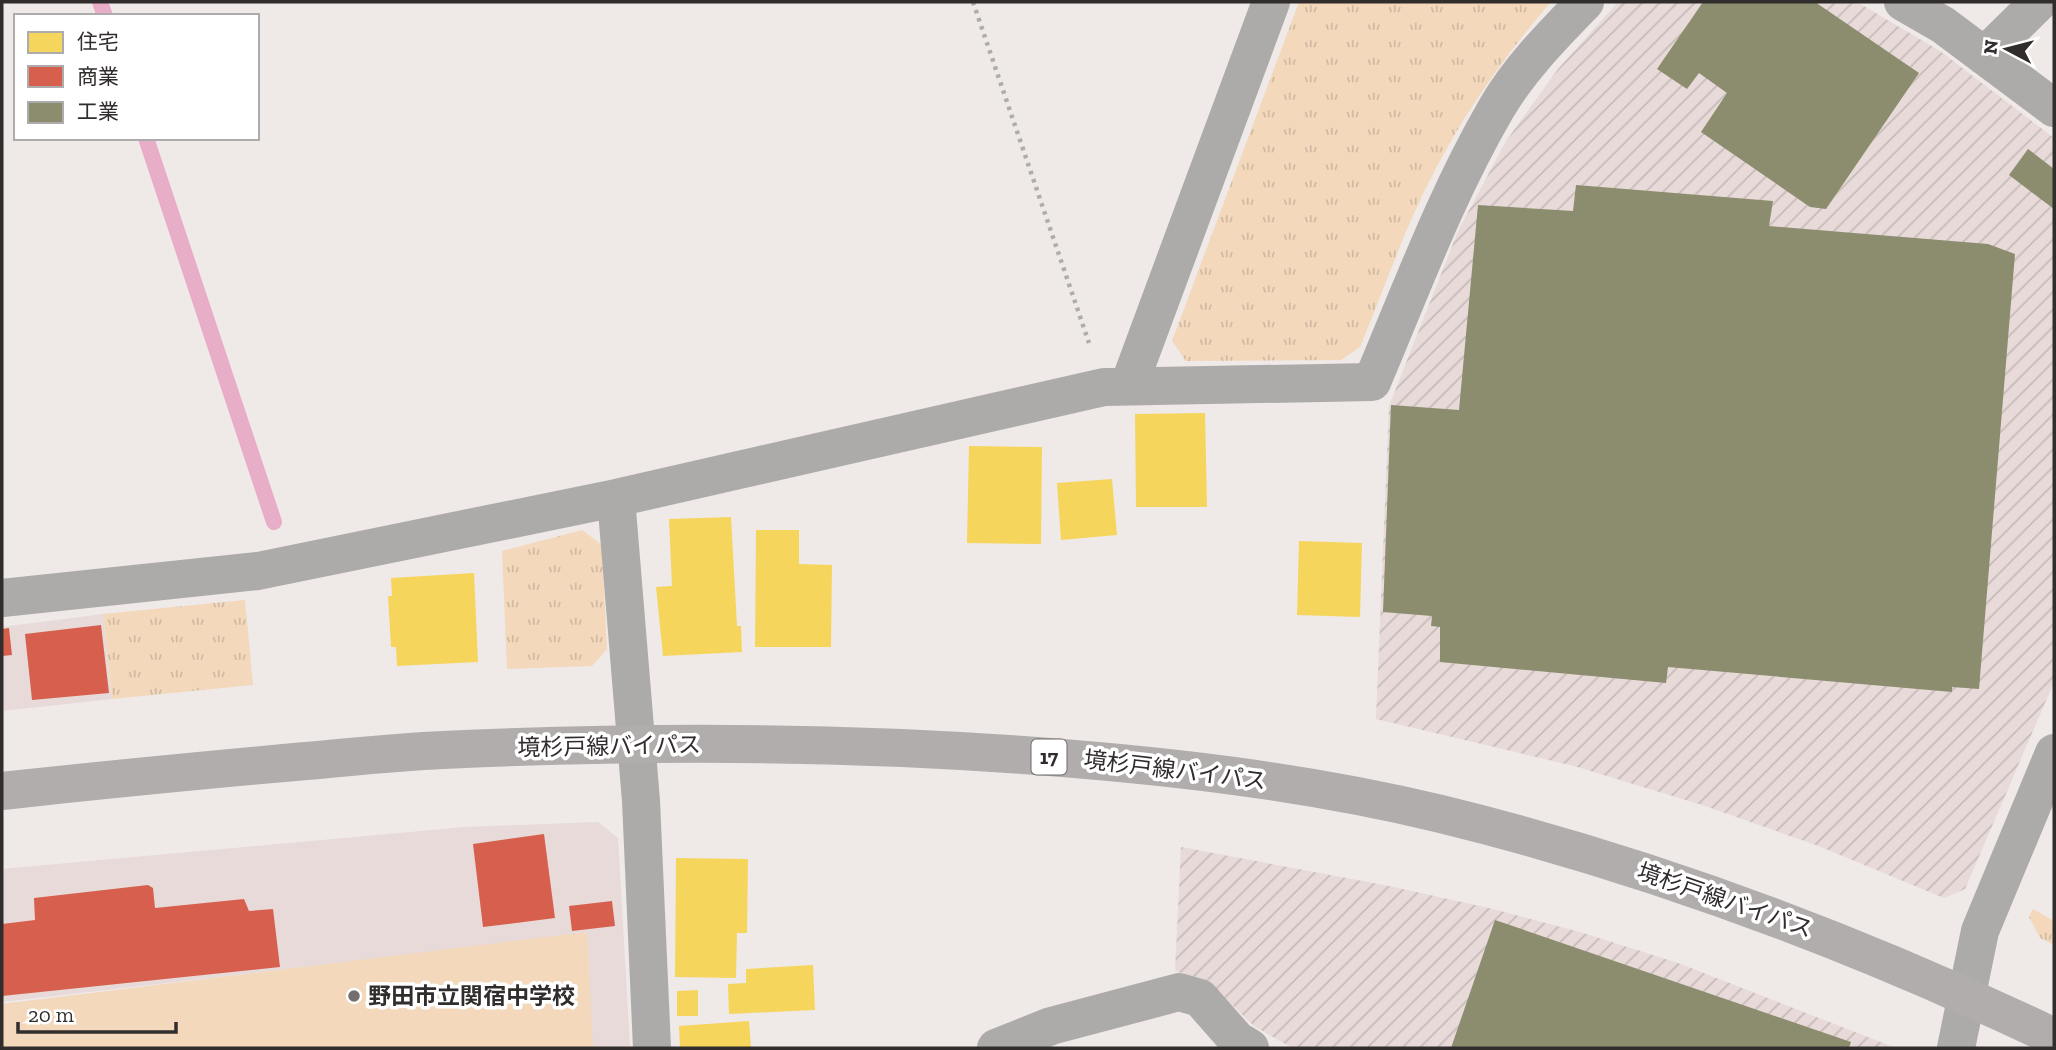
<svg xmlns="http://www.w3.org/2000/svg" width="2056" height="1050" viewBox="0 0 2056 1050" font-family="'Zilla Slab','Noto Sans JP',serif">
  <defs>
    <pattern id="industrial-furrows" width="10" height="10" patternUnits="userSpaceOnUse" patternTransform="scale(1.75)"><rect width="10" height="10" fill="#e7dad8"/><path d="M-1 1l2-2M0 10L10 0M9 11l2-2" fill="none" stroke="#c7bbba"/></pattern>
    <pattern id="grass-tufts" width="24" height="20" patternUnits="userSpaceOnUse" patternTransform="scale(1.75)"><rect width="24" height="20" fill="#f3d8bc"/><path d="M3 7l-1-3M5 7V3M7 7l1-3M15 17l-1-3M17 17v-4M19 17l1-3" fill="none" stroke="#d1baa2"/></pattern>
  </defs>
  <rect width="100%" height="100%" fill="#efe9e8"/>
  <path fill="#e7dad8" d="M103,614L112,699L2,711V627Z
    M598,822L618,838L630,1048H2V1004L374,959L2,1002V869L465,827Z"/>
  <path fill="url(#industrial-furrows)" d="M1618,2H1857L1940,51L2054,138V682L1965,889L1944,898L1816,845L1702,805L1574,766L1376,719L1389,406L1458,231L1506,141L1558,69Z
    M1181,847L1389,886L1489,908L1580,932L1678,963L1896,1048H1292L1254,1026L1207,981L1175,971Z"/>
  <path fill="url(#grass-tufts)" d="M1299,2H1551C1505,55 1465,112 1433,174C1404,229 1384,290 1360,347L1341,360L1186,361L1172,341Z
    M582,530L602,545L607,649L592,666L507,669L502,551Z
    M245,600L253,685L112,699L103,614Z
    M2033,909L2054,921V945L2040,938L2029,917Z"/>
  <path fill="#f3d8bc" d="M587,932L593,1048H2V1004Z"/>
  <path fill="#f6d55c" d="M1205,413L1207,507H1136L1135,414Z
    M969,446L1042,447L1041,544L967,543Z
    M1112,479L1117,535L1061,540L1057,483Z
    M731,517L737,626H741L742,652L663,656L656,587L672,586L669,519Z
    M756,530H799V564L832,565L831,647H755Z
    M1299,541L1362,543L1360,617L1297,615Z
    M474,573L478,662L397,666L396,647H391L388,596H392L391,578Z
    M676,858L748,859L747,933H737L736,978L675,977Z
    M813,965L815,1010L729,1014L728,984L746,983V969Z
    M698,990V1016H677V991Z
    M749,1021L751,1048H680L679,1026Z"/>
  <path fill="#d6604d" d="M101,625L109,693L32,700L25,634Z
    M9,628L12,655L2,656V629Z
    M544,834L555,918L483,927L473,844Z
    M148,885L153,888L155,908L244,899L249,911L273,909L280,967L2,996V924L35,920L34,898Z
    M612,901L615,926L572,931L569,906Z"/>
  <path fill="#8c8c6e" d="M1703,2H1815L1919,73L1826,209L1810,207L1701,132L1727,93L1699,73L1687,89L1657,69Z
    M2028,149L2054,169V209L2009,175Z
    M1576,185L1773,201L1769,226L1988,244L2015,254L1979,689L1952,687V692L1668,667L1666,683L1440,662V627L1431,626L1432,616L1383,612L1391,405L1459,410L1478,205L1573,211Z
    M1495,920L1851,1042L1849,1048H1451Z"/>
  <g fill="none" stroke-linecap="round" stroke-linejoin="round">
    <path stroke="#e8aec8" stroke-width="16" d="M100,2L105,16
      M146,138L274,522"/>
    <path stroke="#afadac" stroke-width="4.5" stroke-dasharray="3.5 5" stroke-linecap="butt" d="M973,2L1089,343"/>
    <path stroke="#adaaaa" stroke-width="38" d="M1903,2L1943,25L2054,108
      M1984,56L2039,2
      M1129,385L1271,2
      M616,498L641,801L652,1048
      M2,598L258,571L616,498L1104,387L1372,382C1411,290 1446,195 1496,109C1519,69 1554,34 1585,2
      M996,1048L1051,1026L1179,992L1200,998L1237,1040L1250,1048
      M1956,1048L1980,931L2054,753"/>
    <path stroke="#b0adac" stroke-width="38" d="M2,791C103,780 205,770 306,761C352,757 397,752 443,750C636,741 830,741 1023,755C1163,765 1304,781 1441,814C1653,866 1857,943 2054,1037"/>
  </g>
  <circle fill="#746f6e" stroke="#fff" stroke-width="2.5" cx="354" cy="996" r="7"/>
  <g text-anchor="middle" stroke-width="7" stroke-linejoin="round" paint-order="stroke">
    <rect fill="#fff" stroke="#6f6c6b" stroke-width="2" x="1031.5" y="739.5" width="35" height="35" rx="5"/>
    <g font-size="21" font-weight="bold" fill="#312d2c">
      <text x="1049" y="764">17</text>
    </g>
    <g font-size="23" fill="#312d2c" stroke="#fff">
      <text transform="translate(609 746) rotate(-1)" y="8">境杉戸線バイパス</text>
      <text transform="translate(1175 770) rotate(7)" y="8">境杉戸線バイパス</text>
      <text transform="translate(1725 900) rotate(19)" y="8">境杉戸線バイパス</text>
    </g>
    <g font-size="23" font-weight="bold" fill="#312d2c" stroke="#fff" text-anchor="start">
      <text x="368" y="1004">野田市立関宿中学校</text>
    </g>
  </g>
  <rect width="2056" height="1050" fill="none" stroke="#312d2c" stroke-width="7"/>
  <rect x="14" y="14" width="245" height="126" fill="#ffffff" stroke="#adabab" stroke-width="2"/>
  <rect x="28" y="32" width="35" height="21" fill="#f6d55c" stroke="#adabab" stroke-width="2"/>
  <text x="77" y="49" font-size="21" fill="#312d2c">住宅</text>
  <rect x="28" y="66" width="35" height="21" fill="#d6604d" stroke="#adabab" stroke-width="2"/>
  <text x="77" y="84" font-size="21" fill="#312d2c">商業</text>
  <rect x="28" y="102" width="35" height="21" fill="#8c8c6e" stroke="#adabab" stroke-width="2"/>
  <text x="77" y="119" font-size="21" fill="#312d2c">工業</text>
  <g transform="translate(2007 49) rotate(277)" stroke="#ffffff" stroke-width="5" paint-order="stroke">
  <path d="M0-5L12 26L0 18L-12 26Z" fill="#312d2c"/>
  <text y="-10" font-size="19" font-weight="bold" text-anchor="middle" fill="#312d2c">N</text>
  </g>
  <path d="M18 1022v10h158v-10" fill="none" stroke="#312d2c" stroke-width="3.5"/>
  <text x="28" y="1022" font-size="21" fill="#312d2c" stroke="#ffffff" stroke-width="5" paint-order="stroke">20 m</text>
</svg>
